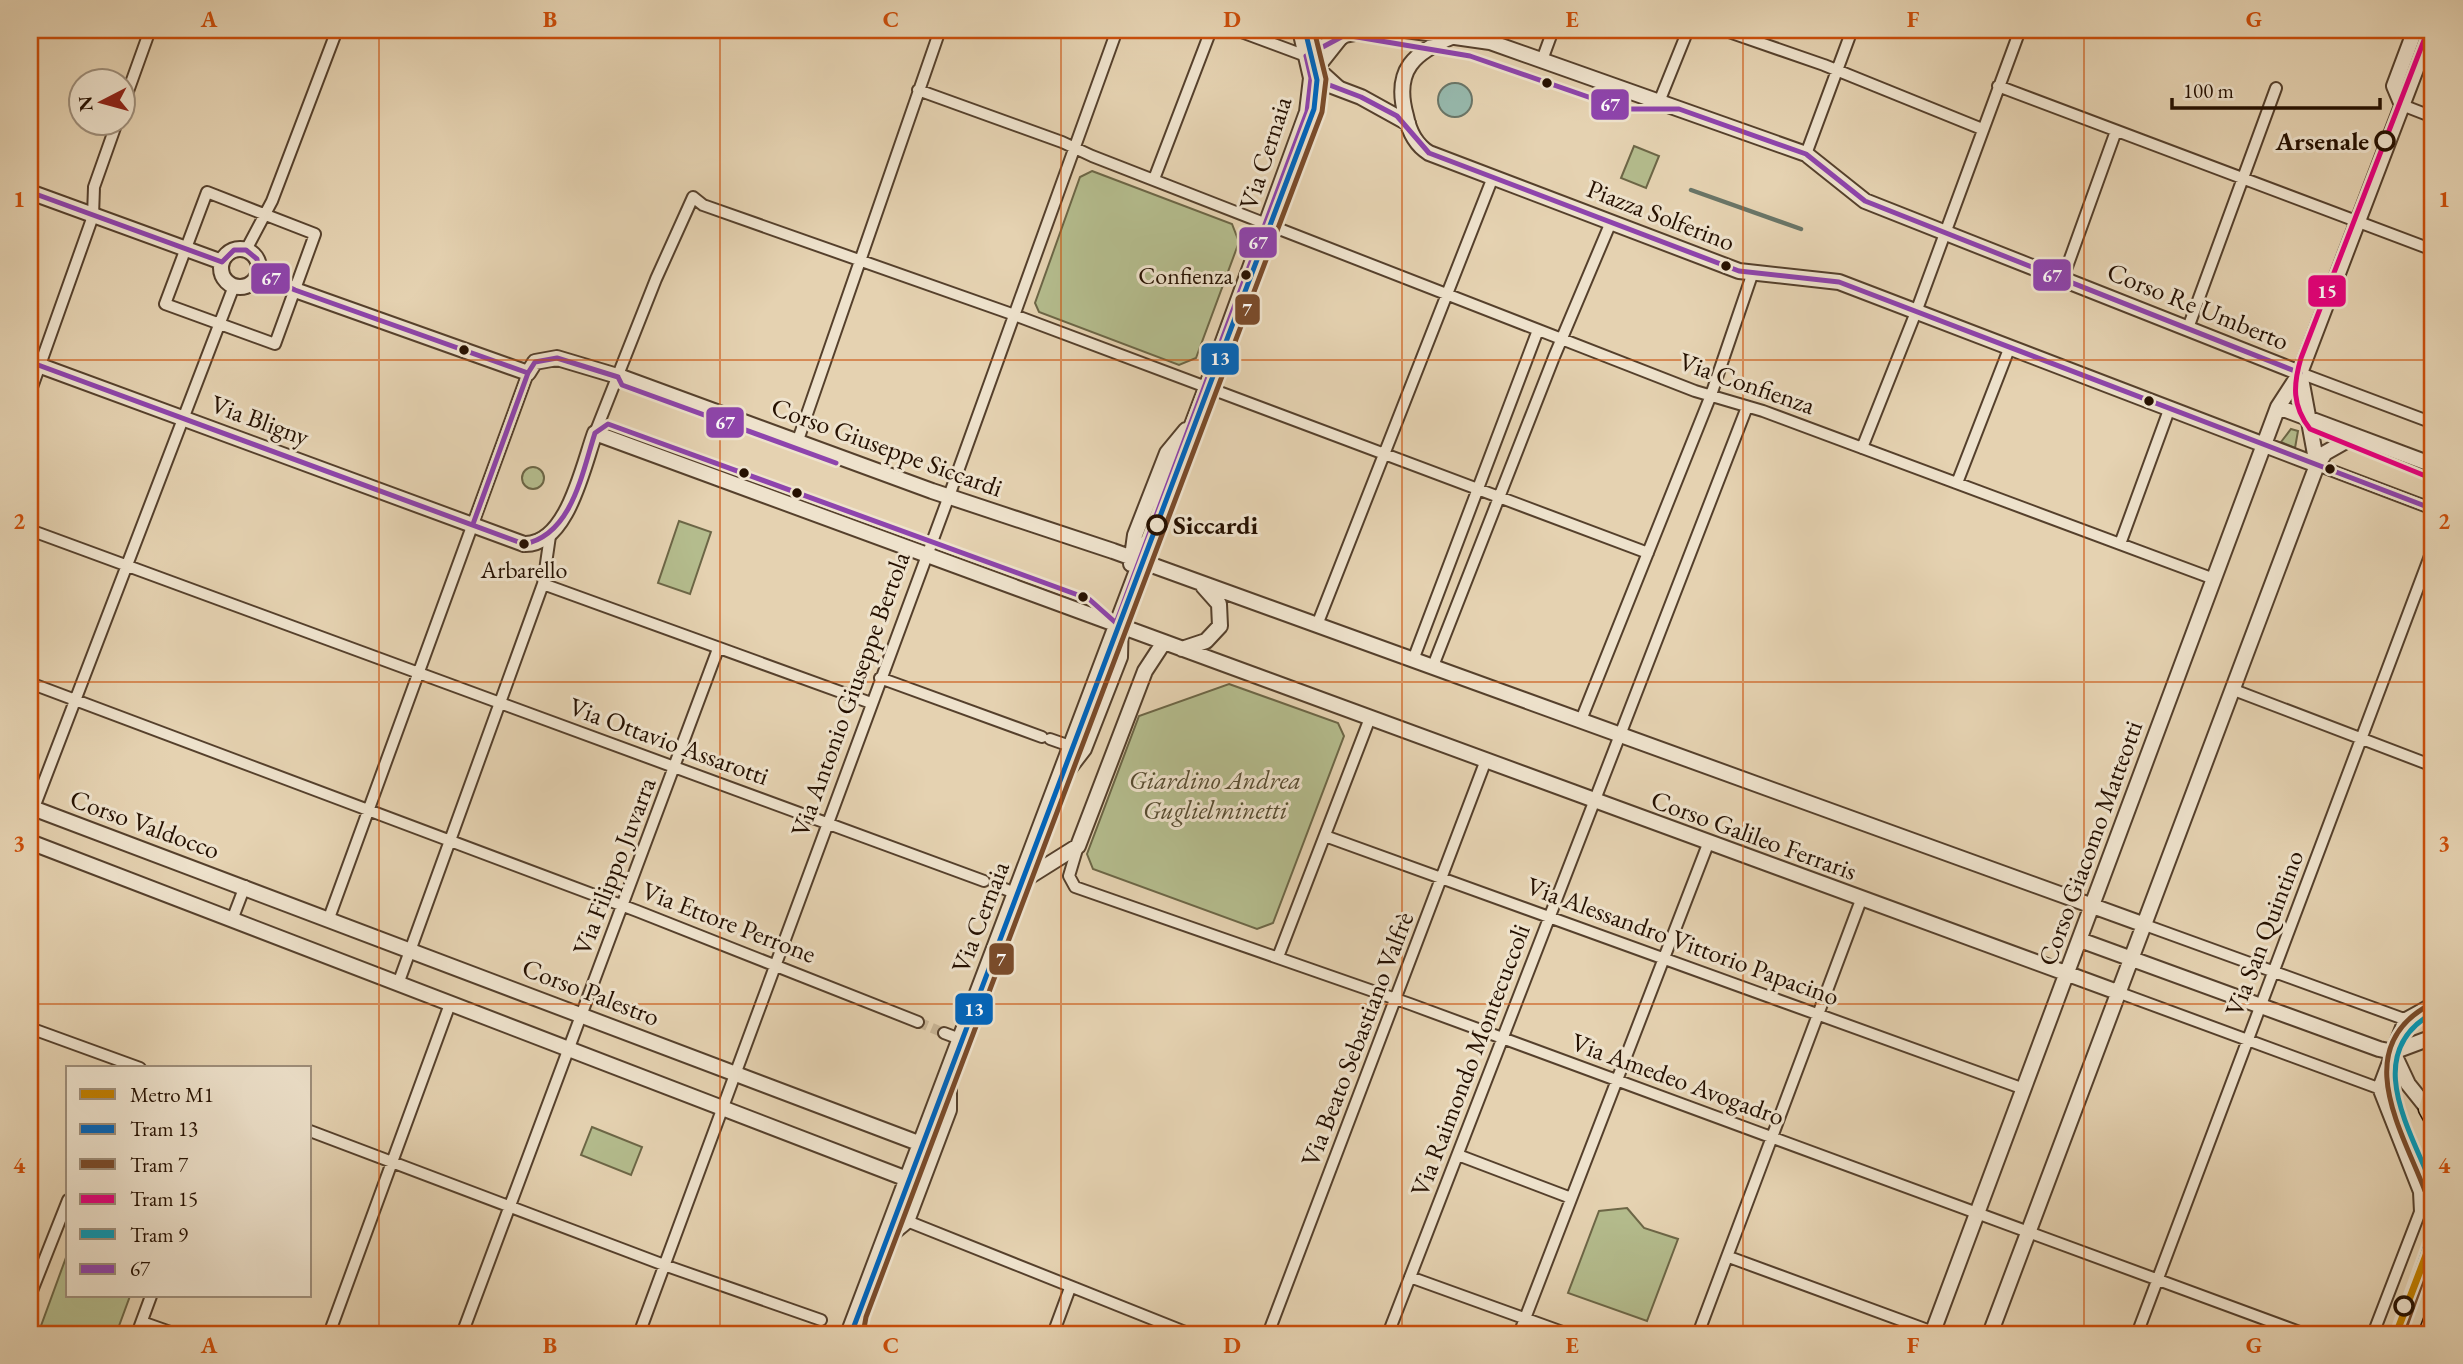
<svg xmlns="http://www.w3.org/2000/svg" width="2463" height="1364" viewBox="0 0 2463 1364" font-family="'EB Garamond',serif">
  <rect width="100%" height="100%" fill="#e5d2b1"/>
  <filter id="stains"><feTurbulence type="fractalNoise" baseFrequency=".00286" numOctaves="4"/><feColorMatrix values="0 0 0 0 .2 0 0 0 0 .09 0 0 0 0 .02 0 0 0 .5 -.17"/></filter>
  <radialGradient id="worn" r=".72"><stop offset=".6" stop-color="#630" stop-opacity="0"/><stop offset="1" stop-color="#630" stop-opacity=".3"/></radialGradient>
  <path fill="#b4bc8d" stroke="#6c6646" stroke-width="2" d="M1634,146L1659,156L1646,188L1621,178Z
    M1092,171L1232,224L1239,242L1196,358L1179,365L1039,312L1035,303L1080,177Z
    M2291,429L2298,431L2295,448L2281,442Z
    M522 478a11 11 0 1 1 22 0a11 11 0 1 1-22 0Z
    M679,521L711,532L690,594L658,583Z
    M1229,684L1338,723L1344,736L1273,923L1257,929L1093,869L1087,854L1139,716Z
    M592,1127L642,1147L631,1175L581,1155Z
    M1627,1208L1644,1228L1678,1239L1647,1321L1568,1293L1599,1211Z
    M68,1252V1296H130L116,1334H38Z"/>
  <path fill="#96b8ac" stroke="#697567" stroke-width="2" d="M1438 100a17 17 0 1 1 34 0a17 17 0 1 1-34 0Z"/>
  <g fill="none" stroke-linecap="round" stroke-linejoin="round">
    <path stroke="#697567" stroke-width="4.5" d="M1691,190L1801,229"/>
    <path stroke="#c8b596" stroke-width="10" stroke-dasharray="10 5" stroke-linecap="butt" d="M918,1022L944,1033"/>
    <defs>
      <path id="minor" d="M1236,30L1306,56L1339,86
        M1723,30L1824,65L1982,129
        M1542,60L1553,30
        M1315,73L1342,39
        M1998,86L2433,250
        M918,90L1062,142L1092,156L1695,391L1763,411L2214,579
        M1659,102L1688,30
        M2402,105L2433,117
        M122,108L150,30
        M1806,154L1852,30
        M1154,179L1211,30
        M207,192L315,234L275,344L165,304Z
        M246,250L272,201L337,30
        M2063,278L2116,131
        M2188,328L2276,88
        M2300,373L2433,423
        M30,393L93,216L94,187L117,122
        M595,433L656,279L693,197L703,205L1009,313L1648,553
        M798,440L940,30
        M1862,448L1916,312L2020,30
        M2317,465L2433,509
        M1957,483L2009,349
        M30,530L984,881
        M2120,544L2169,410
        M543,584L871,703
        M1317,625L1493,177
        M1413,660L1538,330
        M1433,666L1554,357L1611,222
        M880,678L1042,737
        M30,683L637,911L918,1022
        M2234,690L2433,766
        M1581,720L1711,395L1752,275
        M1050,739L1070,746
        M30,818L234,286
        M1325,836L2024,1089
        M1078,846L1069,876L1075,887L1410,1004L2305,1334
        M997,886L1015,893
        M329,918L528,373
        M232,920L245,886
        M2145,925L2404,1019
        M1278,957L1370,718
        M398,984L543,584L550,536
        M2120,993L2378,1088
        M30,1028L140,1068
        M944,1033L960,1039
        M310,1131L664,1265L821,1320
        M1458,1155L1571,1198
        M907,1221L1190,1334
        M1729,1257L1933,1332
        M1410,1277L1568,1334
        M30,1296L68,1200
        M142,1322L176,1334
        M137,1334L151,1296
        M329,1334L450,1004
        M462,1334L718,649
        M639,1334L949,496L1117,30
        M1053,1334L1070,1288
        M1268,1334L1486,760
        M1388,1334L1747,407
        M1519,1334L1708,844
        M1698,1334L1861,900
        M2137,1334L2433,548
        M2373,1334L2420,1212L2419,1192L2378,1088L2404,1019L2433,1003"/>
      <path id="tertiary" d="M1406,30L1490,42L1806,154L1865,201L2300,373
        M1454,36C1414,52 1393,70 1406,116C1409,131 1416,145 1429,153L1739,271L1839,282L2317,465
        M1306,56L1345,35L1371,30
        M1311,78L1361,97L1408,123
        M2402,105L2394,86L2415,30
        M30,192L222,262
        M221 268a19 19 0 1 1 38 0a19 19 0 1 1-38 0Z
        M259,273L295,290L528,373L535,362L557,358L624,378L932,491L1113,551L2145,925
        M30,362L524,544C567,546 583,466 595,433L2120,993
        M2278,407L2433,465
        M2317,465L2325,453L2355,436
        M1131,564L1135,535L1167,453L1186,430
        M1182,649L1206,641L1220,626L1219,604L1203,586
        M1064,775L1084,749L1120,657L1121,617
        M30,807L921,1144
        M30,842L907,1179
        M1019,883L1078,846L1145,671L1164,642
        M2080,940L2379,1049L2393,1052L2433,1037
        M2393,1052L2408,1084L2428,1109
        M884,1240L907,1221L949,1110V1079
        M848,1334L1206,388L1307,112L1311,78L1300,30
        M1932,1334L2278,407L2300,373L2431,30
        M1990,1334L2317,465L2300,373"/>
      <path id="primary" d="M2433,1093L2428,1109L2433,1118
        M2407,1334L2433,1265"/>
    </defs>
    <use href="#minor" stroke="#55402c" stroke-width="14"/>
    <use href="#tertiary" stroke="#55402c" stroke-width="18"/>
    <use href="#primary" stroke="#251000" stroke-width="21"/>
    <use href="#minor" stroke="#eee2cc" stroke-width="10"/>
    <use href="#tertiary" stroke="#eee2cc" stroke-width="14"/>
    <use href="#primary" stroke="#e5d2b1" stroke-width="18"/>
    <defs>
      <path id="bus-1" d="M1306,56L1345,35L1470,56L1623,109H1679L1806,154L1865,201L2300,373
        M1311,78L1361,97L1397,116L1429,153L1739,271L1839,282L2433,509
        M30,192L222,262L234,250H246L257,259L259,273L295,290L528,373
        M30,362L524,544C572,535 582,473 595,433
        M618,377L622,385L836,463
        M595,433L608,424L1089,599L1116,623
        M473,524L528,373L535,362L557,358L618,377
        M1116,623L1307,112L1311,78L1306,56"/>
    </defs>
    <use href="#bus-1" stroke="#eee2cc" stroke-width="10"/>
    <use href="#bus-1" stroke="#8e44ad" stroke-width="5"/>
    <defs>
      <path id="tram-1" d="M851,1334L1314,109L1317,80L1305,30"/>
      <path id="tram-2" d="M2425,1191C2403,1132 2349,1049 2429,1005
        M863,1334L866,1317L1322,112L1326,79L1314,30
        M2403,1334L2433,1251"/>
      <path id="tram-3" d="M2428,30L2301,358C2293,385 2292,406 2310,429L2433,479"/>
      <path id="tram-4" d="M2433,1013C2359,1054 2413,1134 2433,1188
        M2394,1334L2433,1226"/>
    </defs>
    <use href="#tram-1" stroke="#eee2cc" stroke-width="10"/>
    <use href="#tram-2" stroke="#eee2cc" stroke-width="10"/>
    <use href="#tram-3" stroke="#eee2cc" stroke-width="10"/>
    <use href="#tram-4" stroke="#eee2cc" stroke-width="10"/>
    <use href="#tram-1" stroke="#0065bd" stroke-width="5"/>
    <use href="#tram-2" stroke="#7a4b2a" stroke-width="5"/>
    <use href="#tram-3" stroke="#e5007d" stroke-width="5"/>
    <use href="#tram-4" stroke="#049ab9" stroke-width="5"/>
    <defs>
      <path id="metro-1" d="M2396,1334L2433,1237"/>
    </defs>
    <use href="#metro-1" stroke="#eee2cc" stroke-width="12"/>
    <use href="#metro-1" stroke="#c28000" stroke-width="7"/>
  </g>
  <path fill="none" stroke="#cb4e0a" stroke-width="2" stroke-opacity="0.55" d="M379,30V1334M720,30V1334M1061,30V1334M1402,30V1334M1743,30V1334M2084,30V1334M30,360H2433M30,682H2433M30,1004H2433"/>
  <g fill="#251000" stroke="#eee2cc" stroke-width="2.5">
    <circle cx="1547" cy="83" r="6"/>
    <circle cx="1726" cy="266" r="6"/>
    <circle cx="1246" cy="275" r="6"/>
    <circle cx="464" cy="350" r="6"/>
    <circle cx="2149" cy="401" r="6"/>
    <circle cx="2330" cy="469" r="6"/>
    <circle cx="744" cy="473" r="6"/>
    <circle cx="797" cy="493" r="6"/>
    <circle cx="524" cy="544" r="6"/>
    <circle cx="1083" cy="597" r="6"/>
  </g>
  <g fill="#eee2cc" stroke="#251000" stroke-width="3.5">
    <circle cx="2385" cy="141" r="9"/>
    <circle cx="1157" cy="525" r="9"/>
    <circle cx="2404" cy="1306" r="9"/>
  </g>
  <g text-anchor="middle" stroke-width="6" stroke-linejoin="round" paint-order="stroke">
    <g font-size="24" fill="#251000" stroke="#eee2cc" text-anchor="end">
      <text x="1233" y="284">Confienza</text>
      <text x="524" y="578" text-anchor="middle">Arbarello</text>
    </g>
    <g font-size="26" font-weight="bold" fill="#251000" stroke="#eee2cc" text-anchor="end">
      <text x="2369" y="150">Arsenale</text>
      <text x="1173" y="534" text-anchor="start">Siccardi</text>
    </g>
    <g font-size="26" fill="#251000" stroke="#eee2cc">
      <text transform="translate(1265 153) rotate(-72)" y="9">Via Cernaia</text>
      <text transform="translate(1661 215) rotate(21)" y="9">Piazza Solferino</text>
      <text transform="translate(2198 306) rotate(22)" y="9">Corso Re Umberto</text>
      <text transform="translate(1747 383) rotate(19)" y="9">Via Confienza</text>
      <text transform="translate(260 420) rotate(20)" y="9">Via Bligny</text>
      <text transform="translate(887 447) rotate(20)" y="9">Corso Giuseppe Siccardi</text>
      <text transform="translate(850 694) rotate(-70)" y="9">Via Antonio Giuseppe Bertola</text>
      <text transform="translate(669 741) rotate(20)" y="9">Via Ottavio Assarotti</text>
      <text transform="translate(145 824) rotate(20)" y="9">Corso Valdocco</text>
      <text transform="translate(1754 835) rotate(20)" y="9">Corso Galileo Ferraris</text>
      <text transform="translate(2090 843) rotate(-70)" y="9">Corso Giacomo Matteotti</text>
      <text transform="translate(614 866) rotate(-69)" y="9">Via Filippo Juvarra</text>
      <text transform="translate(980 917) rotate(-69)" y="9">Via Cernaia</text>
      <text transform="translate(729 922) rotate(21)" y="9">Via Ettore Perrone</text>
      <text transform="translate(2264 933) rotate(-69)" y="9">Via San Quintino</text>
      <text transform="translate(1683 941) rotate(20)" y="9">Via Alessandro Vittorio Papacino</text>
      <text transform="translate(591 992) rotate(21)" y="9">Corso Palestro</text>
      <text transform="translate(1357 1039) rotate(-69)" y="9">Via Beato Sebastiano Valfrè</text>
      <text transform="translate(1470 1060) rotate(-69)" y="9">Via Raimondo Montecuccoli</text>
      <text transform="translate(1678 1079) rotate(20)" y="9">Via Amedeo Avogadro</text>
    </g>
    <g font-size="26" font-style="italic" fill="#574c31" stroke="#eee2cc">
      <text x="1215" y="789">Giardino Andrea<tspan x="1215" dy="30">Guglielminetti</tspan></text>
    </g>
  </g>
  <g stroke="#eee2cc" stroke-width="2.5">
    <rect x="1590" y="88" width="40" height="33" rx="7" fill="#8e44ad"/>
    <rect x="1238" y="226" width="40" height="33" rx="7" fill="#8e44ad"/>
    <rect x="2032" y="258" width="40" height="34" rx="7" fill="#8e44ad"/>
    <rect x="250" y="262" width="41" height="33" rx="7" fill="#8e44ad"/>
    <rect x="2307" y="274" width="40" height="34" rx="7" fill="#e5007d"/>
    <rect x="1234" y="293" width="27" height="33" rx="7" fill="#7a4b2a"/>
    <rect x="1200" y="342" width="40" height="34" rx="7" fill="#0065bd"/>
    <rect x="705" y="406" width="40" height="33" rx="7" fill="#8e44ad"/>
    <rect x="988" y="942" width="27" height="34" rx="7" fill="#7a4b2a"/>
    <rect x="954" y="992" width="40" height="34" rx="7" fill="#0065bd"/>
  </g>
  <g font-size="19" text-anchor="middle" font-weight="bold" fill="#fff">
    <text x="1610" y="111">67</text>
    <text x="1258" y="249">67</text>
    <text x="2052" y="282">67</text>
    <text x="271" y="285">67</text>
    <text x="2327" y="298">15</text>
    <text x="1247" y="316">7</text>
    <text x="1220" y="365">13</text>
    <text x="725" y="429">67</text>
    <text x="1001" y="966">7</text>
    <text x="974" y="1016">13</text>
  </g>
  <rect width="2463" height="1364" fill="none" stroke="#e5d2b1" stroke-width="77"/>
  <rect x="66" y="1066" width="245" height="231" fill="#eee2cc" stroke="#9e8e7a" stroke-width="2"/>
  <rect x="80" y="1089" width="35" height="10" fill="#c28000" stroke="#9e8e7a" stroke-width="2"/>
  <text x="130" y="1102" font-size="21" fill="#251000">Metro M1</text>
  <rect x="80" y="1124" width="35" height="10" fill="#0065bd" stroke="#9e8e7a" stroke-width="2"/>
  <text x="130" y="1136" font-size="21" fill="#251000">Tram 13</text>
  <rect x="80" y="1159" width="35" height="10" fill="#7a4b2a" stroke="#9e8e7a" stroke-width="2"/>
  <text x="130" y="1172" font-size="21" fill="#251000">Tram 7</text>
  <rect x="80" y="1194" width="35" height="10" fill="#e5007d" stroke="#9e8e7a" stroke-width="2"/>
  <text x="130" y="1206" font-size="21" fill="#251000">Tram 15</text>
  <rect x="80" y="1229" width="35" height="10" fill="#049ab9" stroke="#9e8e7a" stroke-width="2"/>
  <text x="130" y="1242" font-size="21" fill="#251000">Tram 9</text>
  <rect x="80" y="1264" width="35" height="10" fill="#8e44ad" stroke="#9e8e7a" stroke-width="2"/>
  <text x="130" y="1276" font-size="21" fill="#251000">67</text>
  <g transform="translate(102 102) rotate(264)"><circle r="33" fill="#eee2cc" stroke="#9e8e7a" stroke-width="2"/>
  <path d="M0-5L12 26L0 18L-12 26Z" fill="#8f2418"/>
  <text y="-10" font-size="19" font-weight="bold" text-anchor="middle" fill="#251000">N</text>
  </g>
  <path d="M2172 98v10h208v-10" fill="none" stroke="#251000" stroke-width="3.5"/>
  <text x="2183" y="98" font-size="21" fill="#251000" stroke="#eee2cc" stroke-width="5" paint-order="stroke">100 m</text>
  <rect x="38" y="38" width="2386" height="1288" fill="none" stroke="#cb4e0a" stroke-width="2.5"/>
  <g font-size="23" text-anchor="middle" font-weight="bold" fill="#cb4e0a">
    <text x="209" y="27">A</text>
    <text x="550" y="27">B</text>
    <text x="891" y="27">C</text>
    <text x="1232" y="27">D</text>
    <text x="1572" y="27">E</text>
    <text x="1913" y="27">F</text>
    <text x="2254" y="27">G</text>
    <text x="19" y="207">1</text>
    <text x="2444" y="207">1</text>
    <text x="19" y="529">2</text>
    <text x="2444" y="529">2</text>
    <text x="19" y="851">3</text>
    <text x="2444" y="851">3</text>
    <text x="19" y="1173">4</text>
    <text x="2444" y="1173">4</text>
    <text x="209" y="1353">A</text>
    <text x="550" y="1353">B</text>
    <text x="891" y="1353">C</text>
    <text x="1232" y="1353">D</text>
    <text x="1572" y="1353">E</text>
    <text x="1913" y="1353">F</text>
    <text x="2254" y="1353">G</text>
  </g>
  <rect width="100%" height="100%" filter="url(#stains)"/>
  <rect width="100%" height="100%" fill="url(#worn)"/>
</svg>
